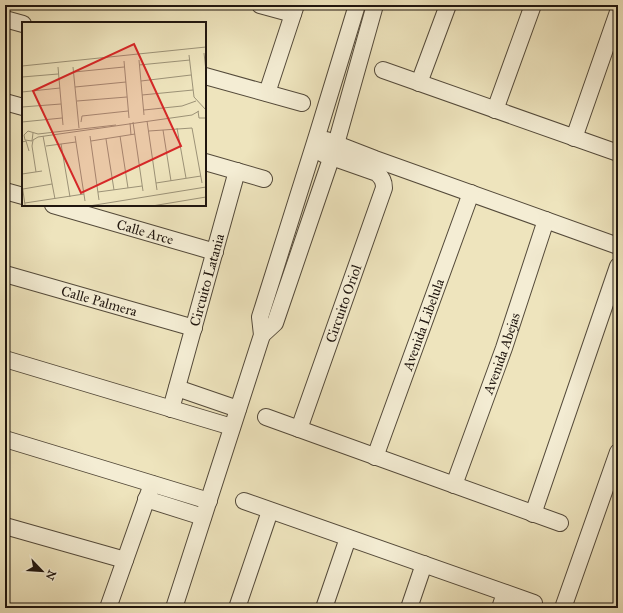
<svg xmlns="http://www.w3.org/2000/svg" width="623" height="613" viewBox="0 0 623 613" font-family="'IM FELL Great Primer',serif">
  <rect width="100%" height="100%" fill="#eee4bd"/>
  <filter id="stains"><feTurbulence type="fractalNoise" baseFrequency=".005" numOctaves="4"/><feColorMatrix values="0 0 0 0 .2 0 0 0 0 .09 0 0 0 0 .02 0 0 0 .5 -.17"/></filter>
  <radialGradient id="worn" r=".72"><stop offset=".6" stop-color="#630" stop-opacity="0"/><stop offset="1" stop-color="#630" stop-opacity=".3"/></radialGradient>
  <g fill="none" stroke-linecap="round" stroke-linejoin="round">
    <defs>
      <g id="street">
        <path d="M260,5L293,14"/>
        <path d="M5,19L23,24"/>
        <path d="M383,70L618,153"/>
        <path d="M205,76L302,103"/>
        <path d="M419,83L448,5"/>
        <path d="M267,93L296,5"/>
        <path d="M5,102L23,107"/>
        <path d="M495,110L533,5"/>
        <path d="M574,138L618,12"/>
        <path d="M326,140L375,159L618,246"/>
        <path d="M205,162L264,179"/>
        <path d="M5,191L23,196"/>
        <path id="s1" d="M53,205L215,252"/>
        <path id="s2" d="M5,274L194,328"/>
        <path d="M262,335L275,323L336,144L375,5"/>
        <path d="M5,359L232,427"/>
        <path d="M177,388L238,409"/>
        <path id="s3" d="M171,409L237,171"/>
        <path d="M266,417L560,523"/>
        <path id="s4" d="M299,429L384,188C384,181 382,178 377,173L323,154"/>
        <path d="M5,439L209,501"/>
        <path id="s5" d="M375,457L471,193"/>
        <path id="s6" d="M454,485L504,348L546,220"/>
        <path d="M146,499L203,517"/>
        <path d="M244,501L534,603"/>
        <path d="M533,514L618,266"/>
        <path d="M5,526L125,560"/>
        <path d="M108,608L152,484"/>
        <path d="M174,608L262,335L260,317L317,136L357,5"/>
        <path d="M237,608L270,511"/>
        <path d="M324,608L348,538"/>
        <path d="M409,608L424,564"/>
        <path d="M500,608L505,593"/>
        <path d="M563,608L618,452"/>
      </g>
    </defs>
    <use href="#street" stroke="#544a3a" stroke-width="18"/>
    <use href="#street" stroke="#f4edd4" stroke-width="16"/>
  </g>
  <g text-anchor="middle" stroke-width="4" stroke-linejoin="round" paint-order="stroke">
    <g font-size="14" fill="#20160f" stroke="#f4edd4">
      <text dy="5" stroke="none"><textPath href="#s1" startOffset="96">Calle Arce</textPath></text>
      <text dy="5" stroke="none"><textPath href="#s3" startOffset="134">Circuito Latania</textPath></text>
      <text dy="5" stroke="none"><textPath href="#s2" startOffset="98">Calle Palmera</textPath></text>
      <text dy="5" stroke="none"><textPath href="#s4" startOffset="133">Circuito Oriol</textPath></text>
      <text dy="5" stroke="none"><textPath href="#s5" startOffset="141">Avenida Libelula</textPath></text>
      <text dy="5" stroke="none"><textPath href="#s6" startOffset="140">Avenida Abejas</textPath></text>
    </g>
  </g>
  <g transform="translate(22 22)">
    <rect width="184" height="184" fill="#eee4bd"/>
    <path fill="none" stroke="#9c9277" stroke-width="1" d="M182,31L184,49M167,33L172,75L184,88M117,38L122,93M102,39L107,96M117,43L168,38M0,44L184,25M36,45L41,103M51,45L57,106M52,50L102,45M0,55L36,52M119,59L169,53M53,65L104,60M0,70L38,66M120,73L171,68M55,79L105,75M0,85L39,82M122,88L160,84L174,79M176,89L177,96H184M125,99L135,168M0,100L40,96M59,100L60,94L106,89M111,100L121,169M108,101L109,113M155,106L164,156M141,108L149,159M127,109L170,106L180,161M11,111L10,119L3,118L2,113L6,109L16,112L94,103M21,114L33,177M53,114L63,179M68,114L77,178M98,114L106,166M84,117L92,168M69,119L113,112M0,120L4,119L7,129M39,122L48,175M24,124L54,120M14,150L10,124L11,118L16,115L170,93L177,89M0,152L20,149M134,161L179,154M0,162L3,183M1,167L30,162M76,170L120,164M3,181L62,172M67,184L184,165M130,184L184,175"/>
    <path fill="#d62828" fill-opacity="0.15" stroke="#d62828" stroke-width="2" d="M112,22L159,124L59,171L11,69Z"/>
    <rect width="184" height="184" fill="none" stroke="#20160f" stroke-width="2"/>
  </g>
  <rect width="623" height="613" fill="none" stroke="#eee4bd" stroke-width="20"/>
  <rect x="6" y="6" width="611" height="601" fill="none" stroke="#20160f" stroke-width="2"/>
  <rect x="10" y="10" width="603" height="593" fill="none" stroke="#20160f"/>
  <g transform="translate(42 571) rotate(115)" stroke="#f4edd4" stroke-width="3" paint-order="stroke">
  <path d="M0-3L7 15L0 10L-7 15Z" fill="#20160f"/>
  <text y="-6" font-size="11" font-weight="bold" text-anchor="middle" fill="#20160f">N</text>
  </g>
  <rect width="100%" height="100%" filter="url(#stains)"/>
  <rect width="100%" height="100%" fill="url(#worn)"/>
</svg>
